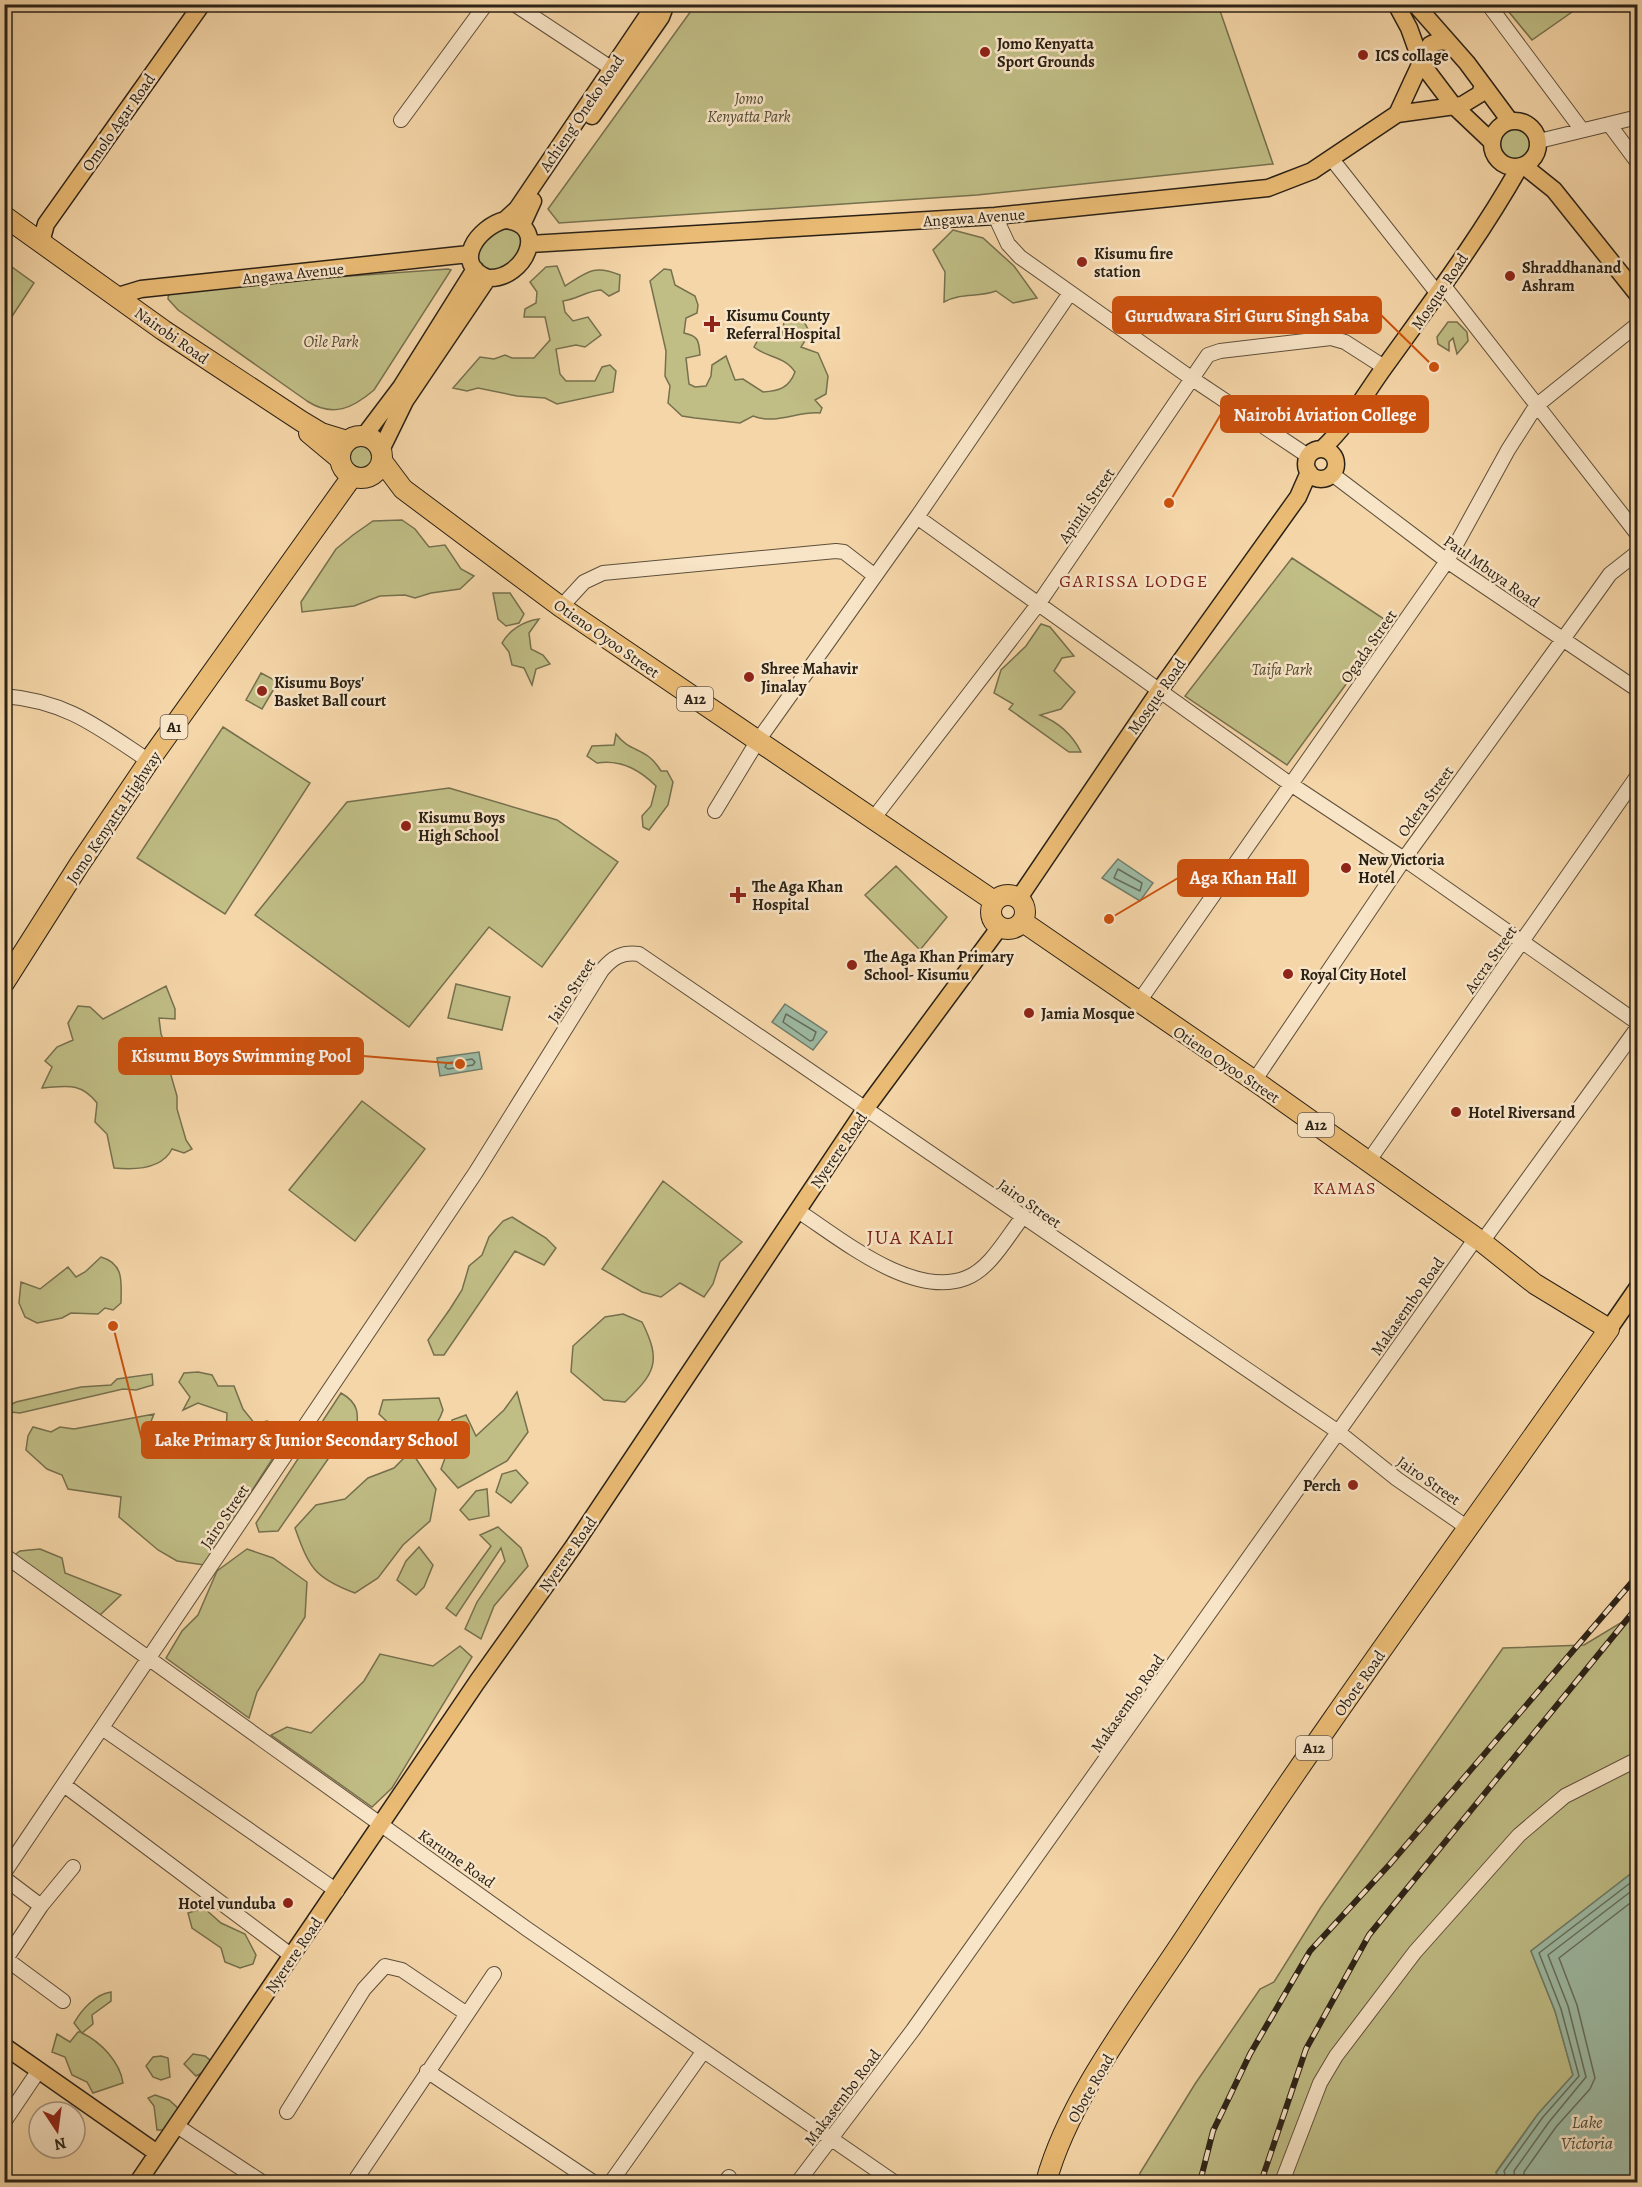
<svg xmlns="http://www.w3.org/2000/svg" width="1642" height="2187" viewBox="0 0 1642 2187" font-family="Alegreya,serif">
  <rect width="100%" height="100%" fill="#f5d6a8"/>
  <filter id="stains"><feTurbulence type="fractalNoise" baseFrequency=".00333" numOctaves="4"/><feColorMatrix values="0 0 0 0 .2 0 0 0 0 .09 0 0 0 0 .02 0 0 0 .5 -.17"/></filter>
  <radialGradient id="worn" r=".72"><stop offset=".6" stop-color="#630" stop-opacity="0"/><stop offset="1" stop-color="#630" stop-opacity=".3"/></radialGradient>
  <path fill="#c0bd85" stroke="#76704e" stroke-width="1.5" d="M696,4L1218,5L1273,164L977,195L559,223L548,209Z
    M1518,5V4L1582,5L1532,40L1509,12Z
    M1496 144a20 20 0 1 1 40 0a20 20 0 1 1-40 0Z
    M519,227L525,244L512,265L489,274L477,261L478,244L491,229Z
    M953,230L983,238L1014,266L1037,298L1013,303L996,291C976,298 963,292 944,302L945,272L933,250Z
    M5,262L34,283L5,327Z
    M557,266L565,286C587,272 594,264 620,275L619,291L609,296L601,290C586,291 578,299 563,301L565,312L573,321L588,317L601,335L585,347L576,345L556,349L560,374L566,381H595L602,367L610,365L616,371L613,392L557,404L545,398L517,396L478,388L467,391L453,388L480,357L494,359L505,355L512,358H534L550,340L545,317H524L525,309L536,303L537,292L530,282L546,267Z
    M448,269L451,270L374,390C353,408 333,418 307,401L178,310L168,299L169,289Z
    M664,269L671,270L675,285L695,296L698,305L697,313L686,318L684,333C698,336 699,340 700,355L686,358L689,384L695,387L706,386L711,376L712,365L726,356L735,380L743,379L763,392C779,391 789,388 795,372C785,356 767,358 754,347L759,338L781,337L785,318H802L810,333L801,347L818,353L828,376L826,394L815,400L822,408L820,413C797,411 776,425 753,416L740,423L695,418L682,416L668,403L670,386L665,376L666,351L650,281Z
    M1448,322H1457L1467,332L1468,341L1457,354L1453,338L1449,342V351L1438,344L1437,337Z
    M342 457a19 19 0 1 1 38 0a19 19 0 1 1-38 0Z
    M402,520L415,529L429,547L445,545L461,569L474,576L460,589L431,593L415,598L405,595L380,596L354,606L302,612L301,602L336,549L353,535L373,521Z
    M1292,558L1387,621L1363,661L1287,765L1185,696Z
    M493,593H510L524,614L519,623L506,626L498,619Z
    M539,619L529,633L531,649L543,655L550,664L536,669L532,685L524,668L512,665L509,652L502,643C509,630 524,621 539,619Z
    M1041,624L1050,627L1074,656L1062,658L1054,671L1075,692L1061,709L1040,715C1058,722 1072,734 1081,752H1069L1009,709L1013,704L994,693L1001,670L1026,646Z
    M261,673L278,682L262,709L246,700Z
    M223,727L310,783L225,914L137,858Z
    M616,734C631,754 646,746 661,771H667L673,782L668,805L649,830L643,827L642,816L651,806L656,786C640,770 620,759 597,763L587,756L592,746L614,745Z
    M449,788L557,820L618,862L542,967L489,927L409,1027L255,915L347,802Z
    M896,866L947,917L920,950L865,895Z
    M456,984L510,997L502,1030L448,1018Z
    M166,986L175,1009V1019L159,1018L161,1034L173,1063L170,1072L177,1096V1109L186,1140L192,1149L184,1153L172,1149C162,1169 134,1170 114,1168L107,1134L95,1122L97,1103C81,1082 67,1086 42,1088L52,1067L45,1061L57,1047L73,1040L68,1023L78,1006L90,1007L103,1019Z
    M362,1101L425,1149L355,1241L289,1190Z
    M663,1181L742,1242L720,1262L713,1284L704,1297L680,1283L661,1297L642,1292L602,1269Z
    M512,1217L546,1238L556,1248L544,1265L515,1251L444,1355H434L428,1340L450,1309L462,1290L469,1266L482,1255L489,1237L503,1221Z
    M101,1257C125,1264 121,1283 121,1303L113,1310L105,1308L98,1314L71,1313L62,1318L37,1323L25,1317L19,1303L21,1282L40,1289L68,1267L76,1277L85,1272Z
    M623,1314L642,1322C662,1362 655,1373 625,1402L604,1400L571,1372L573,1346L605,1317Z
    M198,1372L212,1375L218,1386H234L243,1409L255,1424L267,1421L278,1427H293L204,1565L177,1561L158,1550L119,1517L121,1497L68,1489L62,1475L47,1469L26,1450L28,1436L33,1427L51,1432L60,1427L74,1429L154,1414L150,1424L149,1441L155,1447C183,1450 201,1449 226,1435L227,1413L198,1403L183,1410L190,1397L179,1382L184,1373Z
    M152,1374L153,1385L136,1390L123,1389L20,1413L11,1412L8,1406L16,1402L81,1387L111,1385L117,1379Z
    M517,1392L528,1432L507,1461L458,1488L441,1469L448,1450L452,1420L466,1415L476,1436L504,1410Z
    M341,1393C359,1403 359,1414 356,1433L328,1459L278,1531L259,1532L256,1523Z
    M439,1398L443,1410C437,1428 426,1438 406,1440L379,1414L383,1400Z
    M411,1451L436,1489L430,1521L403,1545L378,1578L355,1593C314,1578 309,1567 295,1528L316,1505L345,1499L368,1478L394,1468Z
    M516,1470L528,1483L511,1503L496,1492L502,1474Z
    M487,1489L489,1516L469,1520L460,1510L476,1491Z
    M498,1527L521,1548L528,1566L494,1606L481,1639L465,1629L477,1602L505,1561L501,1548L456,1616L446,1608L491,1546L480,1535Z
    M419,1547L433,1565L424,1587L416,1595L397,1580L406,1561Z
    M40,1549L62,1558L65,1573L121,1595L100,1615L82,1602L49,1592L5,1562L20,1551Z
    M247,1549L273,1558L307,1582L305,1617L257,1692L249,1718L166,1658L182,1631L198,1615L217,1571Z
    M1637,1613V1869L1531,1951L1555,2011L1573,2075L1538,2114L1496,2172L1503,2182H1138L1140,2173L1195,2084L1260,1989L1274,1982L1321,1907L1503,1648L1584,1645Z
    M460,1646L472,1657L392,1788L372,1807L271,1735L287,1727L311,1733L364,1681L380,1654L433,1666Z
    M204,1908L221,1923L245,1934L256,1955L253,1964L240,1968L225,1962L221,1948L192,1928L188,1913Z
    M111,1992V2001L92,2015L93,2024L82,2033C101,2042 120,2062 123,2083L93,2093L87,2082L72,2075L65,2057L52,2052L57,2034L70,2042L78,2032H81L74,2023C82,2009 96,1994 111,1992Z
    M193,2054L205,2056L211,2061L204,2072L196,2076L184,2064Z
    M161,2056L168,2058L170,2077L161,2080L153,2077L146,2066L153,2057Z
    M155,2095L169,2100L179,2109L166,2130H157L154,2106L148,2098Z"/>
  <path fill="#9dbaa3" stroke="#6f7d6b" stroke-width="1.5" d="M1118,859L1153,883L1140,901L1102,878Z
    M785,1004L827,1032L813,1050L772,1022Z
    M479,1052L482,1069L440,1076L437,1058Z
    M1637,1869V2182H1503L1496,2173L1538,2114L1573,2075L1555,2011L1531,1951Z"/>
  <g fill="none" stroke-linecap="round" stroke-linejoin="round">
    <path stroke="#646e5d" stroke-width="1.5" d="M1118,869L1142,883L1140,891L1114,878Z
      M786,1014L816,1032L813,1040L810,1041L783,1022Z
      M472,1059L475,1062L473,1065L448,1069L445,1067L447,1063Z
      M1507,2182L1504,2171L1543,2117L1579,2076L1561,2009L1539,1953L1638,1877
      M1515,2182L1514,2171L1549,2122L1586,2077L1568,2006L1548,1955L1638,1886
      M1524,2182V2172L1556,2127L1590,2089L1595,2078L1577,2005L1559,1958L1638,1897"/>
    <defs>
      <path id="minor" d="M514,4L620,74
        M1488,4L1582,130
        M1634,4L1638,10
        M401,120L486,4
        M1609,124L1638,163
        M1539,141L1638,117
        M1331,158L1438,294
        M995,216L1008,244L1020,257L1191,378L1308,456
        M1444,286L1638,535
        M1332,474L1447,561L1638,690
        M917,517L1283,779L1404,859L1638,1023
        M561,607L584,582L603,573L836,551L844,552L875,576
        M4,696C67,701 99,728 149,761
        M715,811L757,742L917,517L1070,293
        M873,819L1039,603L1208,355L1220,351L1331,338L1345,342L1384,367
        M1138,1003L1447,561L1508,450L1536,406L1638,324
        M1254,1081L1409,852L1595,595L1610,574L1638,552
        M1368,1162L1638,775
        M798,1211C840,1238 912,1299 966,1278C990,1269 1007,1237 1022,1218
        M1482,1242L1638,1027
        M4,1555L527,1929L894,2182
        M102,1728L337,1891
        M64,1785L292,1956
        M4,1873L476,1172L602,970C613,957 622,952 639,954L1337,1431L1397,1479L1468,1528
        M4,1878L41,1906
        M63,2001L6,1959L41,1906L73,1867
        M427,2071L593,2182
        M287,2112L364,1989L385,1966L402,1970L467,2014
        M4,2122L39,2070
        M177,2126L262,2182
        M356,2179L494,1974
        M611,2182L703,2052
        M725,2182L729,2177
        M798,2182L913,2030L1476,1238
        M1282,2182L1320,2083L1336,2056L1415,1952L1519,1835L1565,1796L1638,1759"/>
      <path id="major" d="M1396,4L1409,28L1422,64L1453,105L1491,141
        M1415,4L1467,63L1510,121
        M1397,114C1402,104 1427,48 1430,45C1436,41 1442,41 1448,42
        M592,116L661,17L666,4
        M1492 144a23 23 0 1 1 46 0a23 23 0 1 1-46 0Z
        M1524,166L1554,190L1638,295
        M505,220L517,209L652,9L657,4
        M505,220C550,224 525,280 488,278C451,264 478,227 505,220Z
        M522,225L533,201
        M41,242L46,224L202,4
        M530,244L995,216L1268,188L1312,171L1397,114L1462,105L1480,94L1483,85
        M118,296L141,289L469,254
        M364,436L401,387L475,269
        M1322,449C1350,423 1364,395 1386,365C1432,301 1480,237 1519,168
        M1306 464a15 15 0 1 1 30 0a15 15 0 1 1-30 0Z
        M381,450L405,401L488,278
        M1019,898L1159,691L1298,497L1309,472
        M1609,1329L1638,1287
        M4,2046L157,2153
        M138,2182L477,1682L573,1547L866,1108L999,928"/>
      <path id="highway" d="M4,216L163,330L301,421L321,433L347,441
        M309,433L339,458
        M340 457a21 21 0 1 1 42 0a21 21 0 1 1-42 0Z
        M382,461L403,489L561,607L994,901
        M991 912a17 17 0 1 1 34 0a17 17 0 1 1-34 0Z
        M1023,922L1262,1086L1482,1242L1535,1284L1609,1329C1468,1530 1322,1728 1188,1933C1139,2008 1069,2097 1046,2182
        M4,983L79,865L149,761L351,478"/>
    </defs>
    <use href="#minor" stroke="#5e4f3b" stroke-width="16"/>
    <use href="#major" stroke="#2b2217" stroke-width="19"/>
    <use href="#highway" stroke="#2b2217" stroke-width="22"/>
    <use href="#minor" stroke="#f8e4c6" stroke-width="14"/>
    <use href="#major" stroke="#eabb74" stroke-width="16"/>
    <use href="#highway" stroke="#eabb74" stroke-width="20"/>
    <defs>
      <path id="rail" d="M1200,2182L1213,2131L1250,2054L1310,1951L1390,1864L1638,1575
        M1261,2182L1306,2049L1369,1935L1638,1606"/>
    </defs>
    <use href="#rail" stroke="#2b2217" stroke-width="6"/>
    <use href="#rail" stroke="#f8e4c6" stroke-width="4" stroke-dasharray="11" stroke-linecap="butt"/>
  </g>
  <g fill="#8f2418" stroke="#f8e4c6" stroke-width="2">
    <circle cx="985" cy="52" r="6"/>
    <circle cx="1363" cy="55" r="6"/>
    <circle cx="1082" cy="262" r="6"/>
    <circle cx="1510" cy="276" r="6"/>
    <path d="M709 315h6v6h6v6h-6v6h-6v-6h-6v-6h6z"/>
    <circle cx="749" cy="677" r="6"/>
    <circle cx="262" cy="691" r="6"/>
    <circle cx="406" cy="826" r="6"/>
    <circle cx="1346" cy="868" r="6"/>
    <path d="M735 886h6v6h6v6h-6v6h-6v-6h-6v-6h6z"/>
    <circle cx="852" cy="965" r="6"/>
    <circle cx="1288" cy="974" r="6"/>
    <circle cx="1029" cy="1013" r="6"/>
    <circle cx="1456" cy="1112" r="6"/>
    <circle cx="1353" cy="1485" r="6"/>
    <circle cx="288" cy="1903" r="6"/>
  </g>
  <g text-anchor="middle" stroke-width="5" stroke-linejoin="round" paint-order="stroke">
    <g fill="#f8e4c6" stroke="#685c4c" stroke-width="1.5">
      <rect x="677" y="687" width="36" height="24" rx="4.5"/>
      <rect x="160.5" y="715" width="27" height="24" rx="4.5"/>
      <rect x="1298" y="1113" width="36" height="24" rx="4.5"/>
      <rect x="1296" y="1736" width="36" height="24" rx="4.5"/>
    </g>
    <g font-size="15" font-weight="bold" fill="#2b2217">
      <text x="695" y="704">A12</text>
      <text x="174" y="732">A1</text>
      <text x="1316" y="1130">A12</text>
      <text x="1314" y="1753">A12</text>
    </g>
    <g font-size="16" font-weight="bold" fill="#2b2217" stroke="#f8e4c6" text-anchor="start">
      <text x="997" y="49">Jomo Kenyatta<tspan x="997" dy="18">Sport Grounds</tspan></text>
      <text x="1375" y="61">ICS collage</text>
      <text x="1094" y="259">Kisumu fire<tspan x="1094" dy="18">station</tspan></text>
      <text x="1522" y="273">Shraddhanand<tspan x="1522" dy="18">Ashram</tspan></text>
      <text x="726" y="321">Kisumu County<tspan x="726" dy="18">Referral Hospital</tspan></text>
      <text x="761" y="674">Shree Mahavir<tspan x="761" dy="18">Jinalay</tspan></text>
      <text x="274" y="688">Kisumu Boys'<tspan x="274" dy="18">Basket Ball court</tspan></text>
      <text x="418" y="823">Kisumu Boys<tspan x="418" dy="18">High School</tspan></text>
      <text x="1358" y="865">New Victoria<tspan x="1358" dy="18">Hotel</tspan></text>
      <text x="752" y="892">The Aga Khan<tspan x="752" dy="18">Hospital</tspan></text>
      <text x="864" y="962">The Aga Khan Primary<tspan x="864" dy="18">School- Kisumu</tspan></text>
      <text x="1300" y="980">Royal City Hotel</text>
      <text x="1041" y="1019">Jamia Mosque</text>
      <text x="1468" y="1118">Hotel Riversand</text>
      <text x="1341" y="1491" text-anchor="end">Perch</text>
      <text x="276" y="1909" text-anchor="end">Hotel vunduba</text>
    </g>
    <g font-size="16" font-style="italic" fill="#504932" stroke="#f8e4c6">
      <text x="749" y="104">Jomo<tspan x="749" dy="18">Kenyatta Park</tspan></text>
      <text x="331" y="347">Oile Park</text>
      <text x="1282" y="675">Taifa Park</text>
    </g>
    <g font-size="16" fill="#2b2217" stroke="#f8e4c6">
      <text transform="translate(581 113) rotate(-56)" y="6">Achieng' Oneko Road</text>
      <text transform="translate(118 122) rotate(-55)" y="6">Omolo Agar Road</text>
      <text transform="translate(974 217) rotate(-4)" y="6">Angawa Avenue</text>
      <text transform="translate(293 273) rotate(-6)" y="6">Angawa Avenue</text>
      <text transform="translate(1439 291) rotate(-56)" y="6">Mosque Road</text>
      <text transform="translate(172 335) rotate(35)" y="6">Nairobi Road</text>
      <text transform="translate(1086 505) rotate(-56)" y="6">Apindi Street</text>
      <text transform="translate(1492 571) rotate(35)" y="6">Paul Mbuya Road</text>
      <text transform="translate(607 638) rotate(35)" y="6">Otieno Oyoo Street</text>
      <text transform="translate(1368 646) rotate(-55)" y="6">Ogada Street</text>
      <text transform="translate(1156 696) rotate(-55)" y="6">Mosque Road</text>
      <text transform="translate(1425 801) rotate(-54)" y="6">Odera Street</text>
      <text transform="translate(113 817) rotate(-56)" y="6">Jomo Kenyatta Highway</text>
      <text transform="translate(1490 959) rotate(-55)" y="6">Accra Street</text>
      <text transform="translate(571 990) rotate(-57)" y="6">Jairo Street</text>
      <text transform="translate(1227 1064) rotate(34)" y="6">Otieno Oyoo Street</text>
      <text transform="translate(838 1150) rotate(-56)" y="6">Nyerere Road</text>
      <text transform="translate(1030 1203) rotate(35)" y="6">Jairo Street</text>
      <text transform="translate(1407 1306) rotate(-55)" y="6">Makasembo Road</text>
      <text transform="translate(1429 1480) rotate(35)" y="6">Jairo Street</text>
      <text transform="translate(224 1516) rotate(-56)" y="6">Jairo Street</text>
      <text transform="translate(567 1554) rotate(-55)" y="6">Nyerere Road</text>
      <text transform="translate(1359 1683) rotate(-55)" y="6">Obote Road</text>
      <text transform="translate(1127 1703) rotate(-55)" y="6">Makasembo Road</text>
      <text transform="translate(457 1858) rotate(35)" y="6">Karume Road</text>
      <text transform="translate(293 1955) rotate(-56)" y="6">Nyerere Road</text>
      <text transform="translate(1090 2088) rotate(-60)" y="6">Obote Road</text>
      <text transform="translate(842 2097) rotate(-53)" y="6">Makasembo Road</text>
    </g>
    <g font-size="18" letter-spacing="1.5" fill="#7a1f14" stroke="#f8e4c6">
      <text x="1134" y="587">GARISSA LODGE</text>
      <text x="1345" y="1194">KAMAS</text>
    </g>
    <g font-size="18" font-style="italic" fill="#4d5041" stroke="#f8e4c6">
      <text x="1587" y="2128">Lake<tspan x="1587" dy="21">Victoria</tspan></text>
    </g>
    <g font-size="20" letter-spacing="1.5" fill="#7a1f14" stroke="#f8e4c6">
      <text x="911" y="1244">JUA KALI</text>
    </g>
  </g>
  <path fill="none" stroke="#cc510e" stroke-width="2" d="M1434 367L1381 315M1169 503L1221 414M1109 919L1178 878M460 1064L363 1056M113 1326L142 1440"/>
  <g fill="#cc510e" stroke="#f8e4c6" stroke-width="2">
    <circle cx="1434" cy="367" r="6"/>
    <circle cx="1169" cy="503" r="6"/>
    <circle cx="1109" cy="919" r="6"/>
    <circle cx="460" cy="1064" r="6"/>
    <circle cx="113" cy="1326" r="6"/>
  </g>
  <g fill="#cc510e" stroke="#cc510e" stroke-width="2">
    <rect x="1113" y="297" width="268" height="36" rx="6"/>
    <rect x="1221" y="396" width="207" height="36" rx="6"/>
    <rect x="1178" y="860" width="130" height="36" rx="6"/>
    <rect x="119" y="1038" width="244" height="36" rx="6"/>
    <rect x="142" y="1422" width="327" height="36" rx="6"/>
  </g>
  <g font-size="18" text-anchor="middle" font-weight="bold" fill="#fff">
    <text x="1247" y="322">Gurudwara Siri Guru Singh Saba</text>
    <text x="1325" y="421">Nairobi Aviation College</text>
    <text x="1243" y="884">Aga Khan Hall</text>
    <text x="241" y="1062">Kisumu Boys Swimming Pool</text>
    <text x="306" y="1446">Lake Primary &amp; Junior Secondary School</text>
  </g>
  <rect width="1642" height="2187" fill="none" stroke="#f5d6a8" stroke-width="24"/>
  <rect x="6" y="6" width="1630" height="2175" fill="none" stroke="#2b2217" stroke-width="3"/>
  <rect x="12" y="12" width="1618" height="2163" fill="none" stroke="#2b2217" stroke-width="1.5"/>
  <g transform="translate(57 2130) rotate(167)"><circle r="28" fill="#f8e4c6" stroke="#a69680" stroke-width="1.5"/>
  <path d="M0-4.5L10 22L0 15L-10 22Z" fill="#8f2418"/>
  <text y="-9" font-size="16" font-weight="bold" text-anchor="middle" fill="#2b2217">N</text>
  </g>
  <rect width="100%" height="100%" filter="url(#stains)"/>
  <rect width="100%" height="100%" fill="url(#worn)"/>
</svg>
